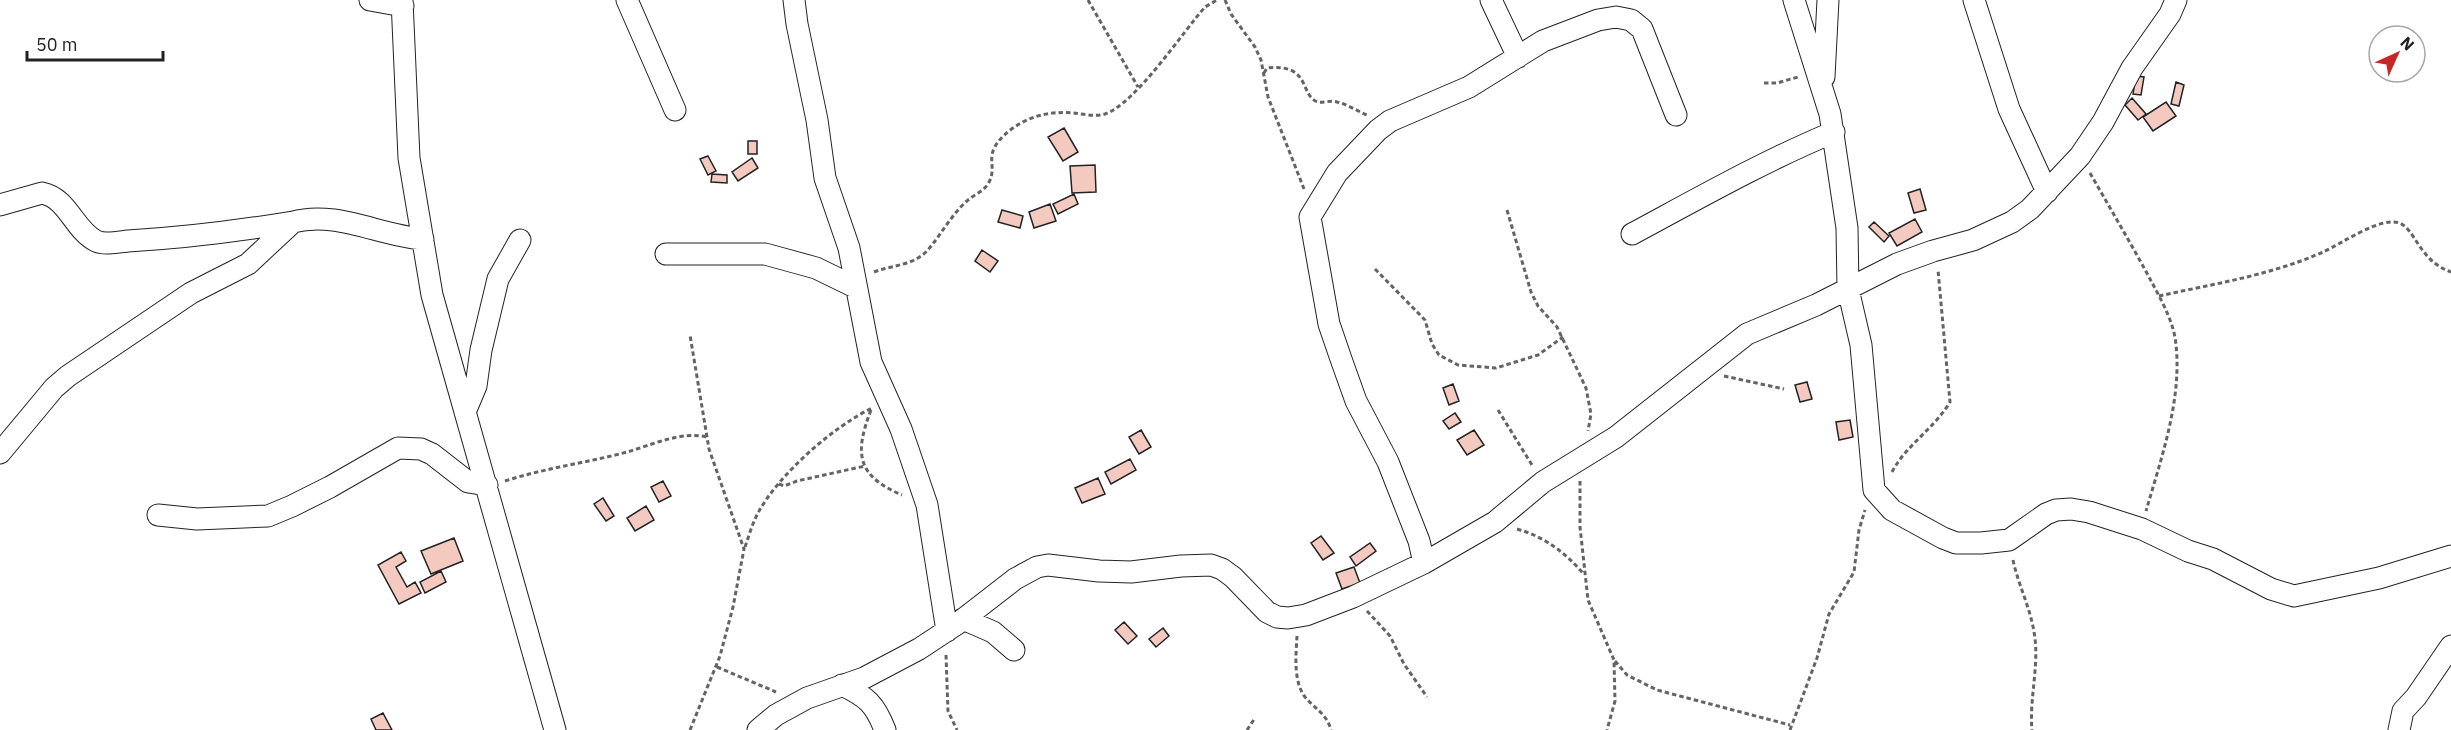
<svg xmlns="http://www.w3.org/2000/svg" width="2451" height="730" viewBox="0 0 2451 730" font-family="'IBM Plex Sans',sans-serif">
  <rect width="100%" height="100%" fill="#fff"/>
  <path fill="#f3c9c0" stroke="#222" stroke-width="1.5" d="M2136,76L2144,77L2141,95L2133,94Z
    M2176,82L2184,85L2179,106L2171,104Z
    M2132,98L2146,114L2138,120L2125,105Z
    M2166,102L2176,116L2153,131L2143,117Z
    M1064,128L1078,152L1063,161L1048,137Z
    M748,141H757V154H748Z
    M708,156L716,171L708,175L700,159Z
    M752,158L758,168L738,181L732,172Z
    M1095,165L1096,192L1072,193L1070,166Z
    M712,174L727,175V183L711,182Z
    M1920,189L1926,210L1914,213L1908,193Z
    M1074,194L1078,204L1058,214L1053,204Z
    M1050,204L1056,221L1034,228L1029,212Z
    M1002,210L1023,216L1020,228L998,222Z
    M1915,219L1922,232L1897,246L1889,233Z
    M1874,222L1889,236L1884,242L1869,227Z
    M982,250L998,261L990,272L975,261Z
    M1807,382L1812,399L1800,402L1795,385Z
    M1453,384L1459,401L1449,405L1443,388Z
    M1455,413L1461,422L1449,429L1443,421Z
    M1850,420L1853,437L1839,440L1836,422Z
    M1141,430L1151,447L1139,454L1129,437Z
    M1474,430L1484,445L1467,455L1457,440Z
    M1130,459L1136,470L1111,484L1105,472Z
    M1098,478L1105,494L1082,503L1075,488Z
    M663,481L671,496L659,502L651,487Z
    M603,498L614,516L606,521L594,504Z
    M646,506L654,520L635,531L627,518Z
    M1321,536L1334,553L1323,560L1311,543Z
    M454,538L463,561L431,574L421,551Z
    M1370,543L1376,551L1356,566L1350,557Z
    M401,552L406,561L396,567L407,587L415,582L421,593L399,604L378,565Z
    M1354,567L1360,583L1342,589L1336,573Z
    M441,571L446,582L425,593L420,582Z
    M1124,622L1137,636L1128,644L1115,630Z
    M1163,628L1169,636L1156,647L1149,639Z
    M383,713L392,730H376L371,719Z"/>
  <g fill="none" stroke-linecap="round" stroke-linejoin="round">
    <defs>
      <path id="minor" d="M370,0L403,6
        M402,0L409,158L432,295L555,730
        M627,0L675,110
        M794,0L797,24L817,120L825,178L849,248L871,362L901,429L927,505L947,631
        M1491,0L1518,57
        M1794,0L1830,114L1847,228L1848,289L1861,345L1874,490L1892,510L1943,538L1956,543H1981L2009,540L2046,514L2056,510L2071,509L2089,512L2142,529L2188,551L2213,559L2271,589L2294,596L2379,578L2451,556
        M1974,0L2009,109L2047,192
        M1824,77L1828,0
        M0,205L42,193C68,198 74,230 96,241C104,245 119,242 128,241C183,238 238,231 293,222
        M1632,234C1699,198 1764,161 1834,132
        M666,254H765L816,268L855,287
        M465,412L476,386L481,350L498,279L520,240
        M0,453L54,388L68,376L191,293L248,264L293,222C336,210 380,236 423,239
        M158,515L197,519L268,516L292,506L330,487L398,448L421,449L432,454L468,482L487,485
        M1424,563L1419,541L1388,462L1356,401L1341,359L1329,324L1310,217L1337,173L1378,130L1390,121L1469,87L1543,41L1598,20L1616,17L1631,20L1642,29L1676,115
        M963,619L993,632L1014,650
        M842,685C867,697 875,704 885,730
        M758,730L776,715L807,698L864,678L919,649L957,624L1015,579L1037,567L1048,565L1099,571L1131,572L1181,566L1211,565L1222,569L1233,577L1267,612L1277,617L1288,618L1306,615L1353,597L1424,563L1495,522L1543,482L1616,437L1747,334L1816,305L1897,264L1933,251L1973,240L2012,222L2030,209L2080,156L2103,122L2132,68L2170,14L2176,0
        M2399,730L2403,711L2416,697L2451,646"/>
    </defs>
    <use href="#minor" stroke="#222" stroke-width="23"/>
    <path stroke="#646464" stroke-width="3" stroke-dasharray="4.5 3" stroke-linecap="butt" d="M1088,0L1138,87
      M1225,0L1231,14L1255,47L1261,60L1268,97L1304,189
      M1264,73L1267,68C1312,63 1299,96 1318,102C1324,103 1331,100 1337,102C1347,104 1357,111 1367,115
      M1764,83H1777L1798,77
      M2090,173C2110,208 2130,242 2149,277C2160,298 2174,321 2176,345C2182,400 2161,459 2146,511
      M1507,210L1531,292L1538,306L1557,327L1586,388L1591,414L1588,431
      M1375,269L1425,320L1432,344L1439,355L1458,365L1496,368L1538,355L1563,337
      M874,272C892,265 912,266 927,251C941,235 951,215 967,201C973,195 983,192 988,184C1000,164 979,156 1009,131C1028,116 1049,111 1073,113C1083,114 1095,117 1105,114C1136,103 1182,33 1205,7L1217,0
      M2159,296C2213,284 2272,275 2323,252C2341,244 2381,216 2399,223C2415,228 2419,261 2451,272
      M1724,376L1784,389
      M871,410C854,454 857,476 902,495
      M1498,410L1532,465
      M1892,472C1906,445 1934,429 1950,402L1938,270
      M505,481C545,468 586,463 627,452C652,445 680,431 707,437
      M1580,481V527L1588,600L1614,660L1615,701L1607,730
      M779,484L784,486L797,481L865,466
      M1517,529C1545,537 1564,552 1583,573
      M745,547C749,536 752,524 758,513C779,474 833,427 872,408
      M2013,560C2018,584 2030,607 2034,632C2040,664 2029,698 2032,730
      M1367,611L1390,636L1404,664L1427,697
      M1297,636C1296,655 1293,681 1305,697C1315,709 1327,714 1331,730
      M946,655L948,711L957,730
      M1615,661L1627,675L1657,690L1790,725
      M717,667L776,692
      M690,730L720,656L733,607L744,549L709,449L690,335
      M1247,730L1255,718
      M1790,730L1817,658L1829,614L1854,572L1859,530L1865,510"/>
    <use href="#minor" stroke="#fff" stroke-width="21"/>
  </g>
  <g transform="translate(2397 54) rotate(45)"><circle r="28" fill="#ffffff" stroke="#a7a7a7" stroke-width="1.5"/>
  <path d="M0-4.5L10 22L0 15L-10 22Z" fill="#c62828"/>
  <text y="-9" font-size="16" font-weight="bold" text-anchor="middle" fill="#222222">N</text>
  </g>
  <path d="M27 51v9h136v-9" fill="none" stroke="#222222" stroke-width="3"/>
  <text x="36" y="51" font-size="18" fill="#222222" stroke="#ffffff" stroke-width="4.5" paint-order="stroke">50 m</text>
</svg>
